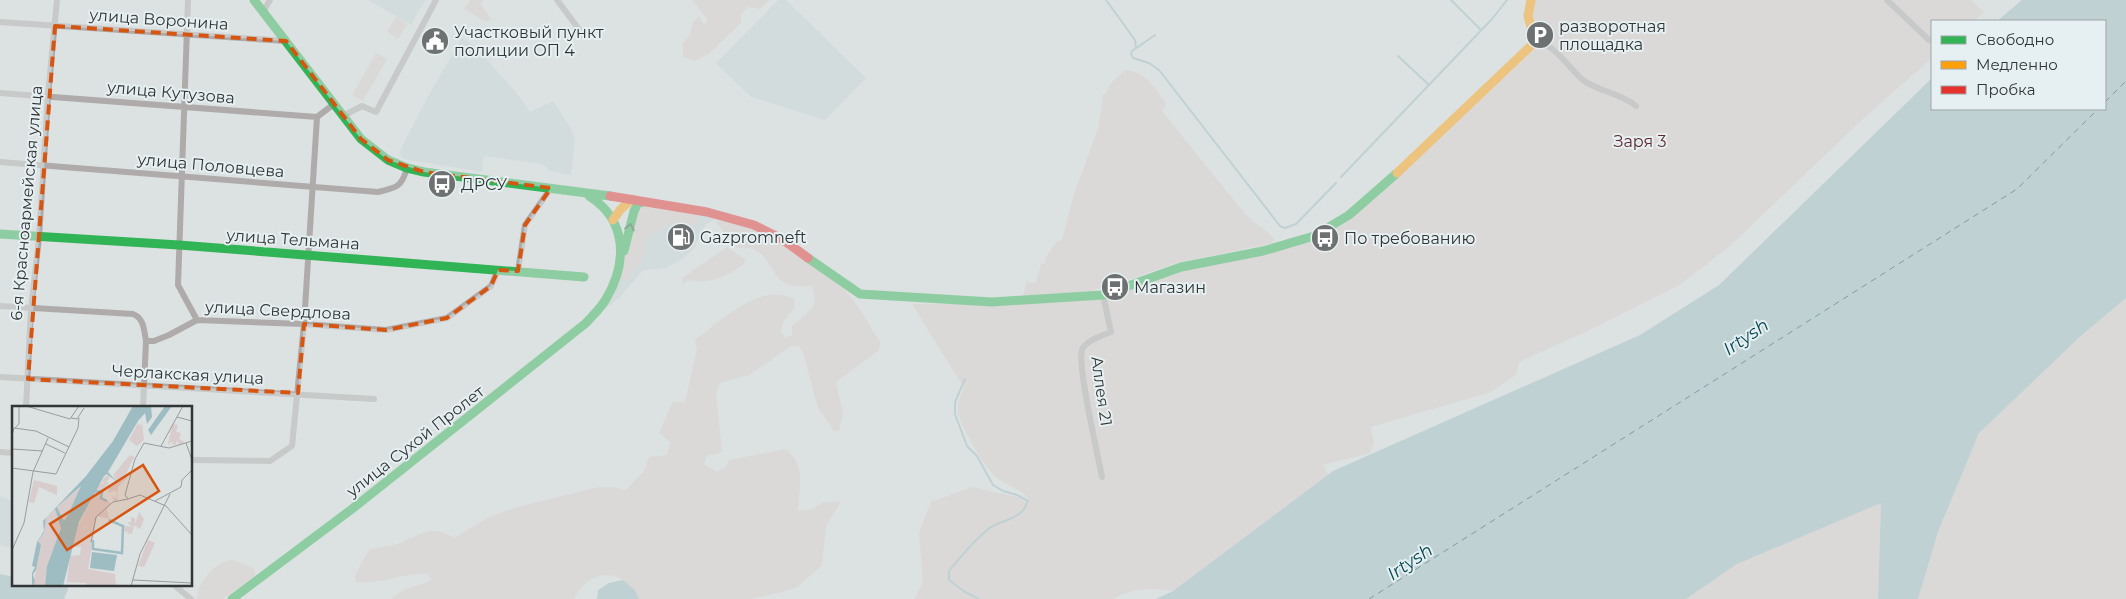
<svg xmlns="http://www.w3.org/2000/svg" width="2126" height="599" viewBox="0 0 2126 599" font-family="Montserrat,sans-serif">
  <rect width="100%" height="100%" fill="#dce1e1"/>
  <path fill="#c8d4d6" d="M368,0H425L411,25Z
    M778,0H786L866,78L825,120L751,97L716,63Z
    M462,38L475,46L519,96L530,112L553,101L570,127L575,139L571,175L550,171L542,164L484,156L482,172L404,159L399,153L426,100Z
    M698,214L721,217L706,224L694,248L685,257L666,268L643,270L620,297L603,310L620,279L621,280L642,261L646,238L666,225L695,223Z
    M0,496L14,502V549L0,545Z"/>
  <path fill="#d9cccc" d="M470,0H483L481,4L491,19L486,22L464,9Z
    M692,0H769L760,9L748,7L741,14V23L710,53L695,61L683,57V43L690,35L693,22L699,17L703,23L706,24L708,20Z
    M1533,0H1971L1984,12L1974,21H1932V58L1865,117L1731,245L1681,284L1596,327L1519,362L1516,375L1491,392L1371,427L1374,443L1370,453L1323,465L1328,475L1173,591C1152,588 1131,588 1113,599H915L923,582L919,533L931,502L972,487L1017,497L1030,504C1027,490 1008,486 997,478C985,468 960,427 958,411C958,402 960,396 964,388L912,304H968L1097,299L1180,271L1253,257L1319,239L1371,201L1546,39L1532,24Z
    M396,17L407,24L398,39L387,32Z
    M376,53L387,59L363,101L352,95Z
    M1125,70C1147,72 1154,87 1166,104L1162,111L1245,214C1254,224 1268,229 1275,241L1269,244L1176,263L1110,286L1096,289L1093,292L1023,297L1026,282L1036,283L1041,264H1045V259L1057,241L1062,240L1074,194L1099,126L1103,94H1106C1109,83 1117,77 1125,70Z
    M644,203L698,214L697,222L692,225H666L647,238L642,261L626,280L623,281L620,279L635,212Z
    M715,221H731L767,234L842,286L861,311L881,344L878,351L836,382L843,414L839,431H834L818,408L803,352L798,346H791L749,375L720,383L716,394L722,451L718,454L707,455L704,464L717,472L726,467L729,460L785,449C807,464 799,486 798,511L813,509L822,503L841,501L826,527L822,565L796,588L762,597L748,599H639C624,568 593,567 575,596V599H391L405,589L428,582L431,579L428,574C404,572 382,585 356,582L355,575L369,550C378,547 388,547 397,544C418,537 430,522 454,538L487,518L517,507L599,487H613L626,490L644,471L649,457L667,455L670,442L659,433L673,402H685L697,349L695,340C720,322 760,281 794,299L795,307L783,322L781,332L786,338L792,335V326C807,313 820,308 812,286C806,286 795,287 789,285C767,276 770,243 737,248Z
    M727,247L745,259L744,264C725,276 712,285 690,280L682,284V278Z
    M2126,298V599H1918L1938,532L1979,433L2082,335Z
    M1881,502L1878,599H1686L1737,564Z
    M232,560L254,568L255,576L223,599H197C198,582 215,561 232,560Z"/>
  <path fill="#9dbdc3" d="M2022,0H2126V298L2082,335L1979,433L1938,532L1918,599H1878L1881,503L1737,564L1686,599H1156L1173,591L1333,471L1640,335L1719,285L1932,78V109H2105V21H1997Z
    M0,574L14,577V585H67L68,590L64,598L66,599H0Z
    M623,580L635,590L639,599H597L598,590L609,583Z"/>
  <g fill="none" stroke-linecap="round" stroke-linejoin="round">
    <path stroke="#9dbdc3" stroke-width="2" d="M1106,0L1135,40L1136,48
      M1451,0L1481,30
      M1155,35L1132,51L1131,54L1133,58L1149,63L1159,70L1280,226L1285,228L1296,224L1336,183
      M1398,56L1429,85
      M1341,177L1492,19L1507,0
      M965,379L955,402V414L967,446L977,456L993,485L1003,491L1017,495L1028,501C1020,523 1002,517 987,530C973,542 961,556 949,571V580L965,592L979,599"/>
    <path stroke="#044952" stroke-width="1" stroke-dasharray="6 5" stroke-linecap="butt" d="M2105,102L2126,81
      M1369,599L2017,189L2098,109"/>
    <path stroke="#b0abab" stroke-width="6" d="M188,0L178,285L197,320
      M557,0L584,36
      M1887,0L1929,40
      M263,12L270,0
      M0,22L286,41
      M1535,42C1553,41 1570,70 1583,80C1599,92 1621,93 1636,106
      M0,93L317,117L334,104
      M343,116L362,106L376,112L436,0
      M0,162L378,192C396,188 402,187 407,168
      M518,271L525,225L551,188
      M0,306L133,314C144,318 144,330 146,341H154L169,335L197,320L304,324L386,330L447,318L491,286L498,270
      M0,377L374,399
      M26,408L31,309L39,238L48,96L57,0
      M143,408L146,341
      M0,452L14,453
      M191,460L270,461L292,446L304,324L317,117
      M1102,477C1098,456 1077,365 1082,350C1085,341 1103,335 1111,332L1103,295
      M174,585L191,599"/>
    <path stroke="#30b455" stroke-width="9" d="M254,0L361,139L388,160L407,168L424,172L610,196
      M0,234L179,245L584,277
      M624,251L634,211L638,203L644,202
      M808,258L860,294L992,302L1103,295L1181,267L1263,251L1314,236L1349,215L1397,173
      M232,599L352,509L586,323C593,315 601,308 606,299C628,262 627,220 589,196"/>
    <path stroke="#ff9f0a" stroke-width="9" d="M1397,173L1535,42L1528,16L1531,0
      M613,220L620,210L632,199"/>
    <path stroke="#e5322d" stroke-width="9" d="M610,196L707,212L754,225L782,239L808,258"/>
  </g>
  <defs><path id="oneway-chevron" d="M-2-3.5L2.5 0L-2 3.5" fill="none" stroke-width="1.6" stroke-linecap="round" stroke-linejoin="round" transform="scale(1.25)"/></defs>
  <use stroke="#316140" href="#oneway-chevron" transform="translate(630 227) rotate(-78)"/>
  <path d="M0 0H2126V599H0ZM55,26L286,41L361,139L388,160L424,172L551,188L525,225L518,271L498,270L491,286L447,318L386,330L304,324L298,393L28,379Z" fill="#dce1e1" fill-opacity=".55" fill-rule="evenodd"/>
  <path fill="none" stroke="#d65510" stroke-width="4" stroke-dasharray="10 6" stroke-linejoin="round" d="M55,26L286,41L361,139L388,160L424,172L551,188L525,225L518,271L498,270L491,286L447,318L386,330L304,324L298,393L28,379Z"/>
  <defs>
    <symbol id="parking-disc" viewBox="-11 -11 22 22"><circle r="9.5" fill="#6d7171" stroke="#e6eff1"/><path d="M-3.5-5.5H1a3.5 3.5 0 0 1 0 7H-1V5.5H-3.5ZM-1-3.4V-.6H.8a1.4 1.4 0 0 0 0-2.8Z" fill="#fff"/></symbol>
    <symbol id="civic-disc" viewBox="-11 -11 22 22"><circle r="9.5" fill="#6d7171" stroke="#e6eff1"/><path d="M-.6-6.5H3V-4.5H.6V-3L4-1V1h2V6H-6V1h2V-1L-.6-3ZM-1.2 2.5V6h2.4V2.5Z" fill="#fff"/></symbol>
    <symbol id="bus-disc" viewBox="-11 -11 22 22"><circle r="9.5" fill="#6d7171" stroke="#e6eff1"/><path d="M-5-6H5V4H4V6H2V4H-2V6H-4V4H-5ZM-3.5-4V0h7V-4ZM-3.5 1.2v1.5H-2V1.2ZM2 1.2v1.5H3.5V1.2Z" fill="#fff"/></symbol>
    <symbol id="fuel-disc" viewBox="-11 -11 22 22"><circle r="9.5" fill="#6d7171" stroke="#e6eff1"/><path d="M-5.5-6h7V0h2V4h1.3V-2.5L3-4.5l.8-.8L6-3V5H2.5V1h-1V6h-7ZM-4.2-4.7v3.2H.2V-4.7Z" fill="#fff"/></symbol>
  </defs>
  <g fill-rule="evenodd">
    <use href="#parking-disc" x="1524" y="19" width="32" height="32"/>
    <use href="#civic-disc" x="419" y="25" width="32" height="32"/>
    <use href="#bus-disc" x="426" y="168" width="32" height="32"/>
    <use href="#fuel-disc" x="665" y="221" width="32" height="32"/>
    <use href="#bus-disc" x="1309" y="222" width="32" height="32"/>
    <use href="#bus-disc" x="1099" y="271" width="32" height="32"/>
  </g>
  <g text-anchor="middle" stroke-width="4" stroke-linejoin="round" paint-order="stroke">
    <g font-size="16" fill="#313535" stroke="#e6eff1">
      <text transform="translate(159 19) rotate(4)" y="6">улица Воронина</text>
      <text transform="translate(171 92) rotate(5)" y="6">улица Кутузова</text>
      <text transform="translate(211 165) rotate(5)" y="6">улица Половцева</text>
      <text transform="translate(26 203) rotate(-85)" y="6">6-я Красноармейская улица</text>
      <text transform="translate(293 239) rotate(4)" y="6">улица Тельмана</text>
      <text transform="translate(278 310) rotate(3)" y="6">улица Свердлова</text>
      <text transform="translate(188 374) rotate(3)" y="6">Черлакская улица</text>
      <text transform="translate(1102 391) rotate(82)" y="6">Аллея 21</text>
      <text transform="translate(415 441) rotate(-38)" y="6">улица Сухой Пролет</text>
    </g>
    <g font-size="16" fill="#313535" stroke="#e6eff1" text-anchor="start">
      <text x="1559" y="32">разворотная<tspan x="1559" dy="18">площадка</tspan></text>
      <text x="454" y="38">Участковый пункт<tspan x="454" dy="18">полиции ОП 4</tspan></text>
      <text x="461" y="190">ДРСУ</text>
      <text x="700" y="243">Gazpromneft</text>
      <text x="1344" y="244">По требованию</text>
      <text x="1134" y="293">Магазин</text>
    </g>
    <g font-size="16" fill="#5e282e" stroke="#e6eff1">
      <text x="1640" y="147">Заря 3</text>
    </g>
    <g font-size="18" font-style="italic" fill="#044952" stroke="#e6eff1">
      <text transform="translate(1746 337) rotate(-34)" y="6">Irtysh</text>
      <text transform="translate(1410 562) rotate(-34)" y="6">Irtysh</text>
    </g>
  </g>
  <g transform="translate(12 406)">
    <rect width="180" height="180" fill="#dce1e1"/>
    <path d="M130,16L132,34L125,40L117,34L126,17L128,20ZM160,18L166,19L164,26L169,27L167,33L173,36L167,39L165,34L164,39L158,38L162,37L159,36L156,39ZM118,49L122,51L113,70L116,71L106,81L105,94L110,91L103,96L99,89L103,92L105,88L103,84L97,87L96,81L105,76L101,69ZM96,68L98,71L94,77L98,76L91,84L90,92L99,97L95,102L97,113L85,110L76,163L103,168L104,180H75L74,177L55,176L58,150L68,149L69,141L61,140L66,120L86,80L90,76L93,80L90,74ZM22,74L45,80V89L27,81L22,97L17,96ZM70,80L56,109L52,116L45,101ZM43,103L49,121L35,160L33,180H21L29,139L26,135L32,128L34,112ZM127,106L132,113L128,123L122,119L120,128H112L118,127L112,125L113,115V120L120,121L115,116H119V111L123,112V118ZM136,134L143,137L132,161L126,160Z" fill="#d9cccc"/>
    <path d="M121,0H139L140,11L135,18L133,7L126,15L96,66L105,76L95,68L92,70L67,116L51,180H33L35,160L49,122L43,103L34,112L32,127L26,135L29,139L24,164L21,168L23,176L20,180V167L23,161L20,160L25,136L32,125L31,115L74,70L101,35ZM69,80L56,109L52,115L45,101ZM153,0H160L139,29L136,24ZM80,146L105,149L102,165L78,162Z" fill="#9dbdc3" fill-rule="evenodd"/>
    <path fill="none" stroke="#9dbdc3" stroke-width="2.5" d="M83,85L90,86L89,92L95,95M81,134V143L110,147L111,120L97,114M44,180L55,133L76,86L126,6L134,0"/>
    <path fill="none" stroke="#989c9c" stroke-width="1" d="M14,0L58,13L67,0M165,11L180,15M59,12L65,13L72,2M3,22L7,18V0M0,29L2,22L24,25L57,41M180,35L157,42L132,37L123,53L113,89L116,93L128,89L154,100L180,129M174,37L180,54M34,38L53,47M149,40L171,0M0,43L31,45M0,62L22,65M22,65L44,68L66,22L67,12M143,95L169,81L170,74L180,64M79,136L84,111L101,96L116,93M0,144L12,117L21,66L36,32M121,174L180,177M119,180L128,148L158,88"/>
    <path fill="#d65510" fill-opacity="0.15" stroke="#d65510" stroke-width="2.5" d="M131,59L147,85L55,144L38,118Z"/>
    <rect width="180" height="180" fill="none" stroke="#313535" stroke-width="2.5"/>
  </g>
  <rect x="1931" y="20" width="175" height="90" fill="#e6eff1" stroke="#9ea5a6"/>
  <rect x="1941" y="36" width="25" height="8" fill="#30b455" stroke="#9ea5a6"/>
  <text x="1976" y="45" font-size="15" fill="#313535">Свободно</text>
  <rect x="1941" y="61" width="25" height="8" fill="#ff9f0a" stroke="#9ea5a6"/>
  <text x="1976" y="70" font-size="15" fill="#313535">Медленно</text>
  <rect x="1941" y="86" width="25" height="8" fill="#e5322d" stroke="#9ea5a6"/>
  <text x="1976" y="95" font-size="15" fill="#313535">Пробка</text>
</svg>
